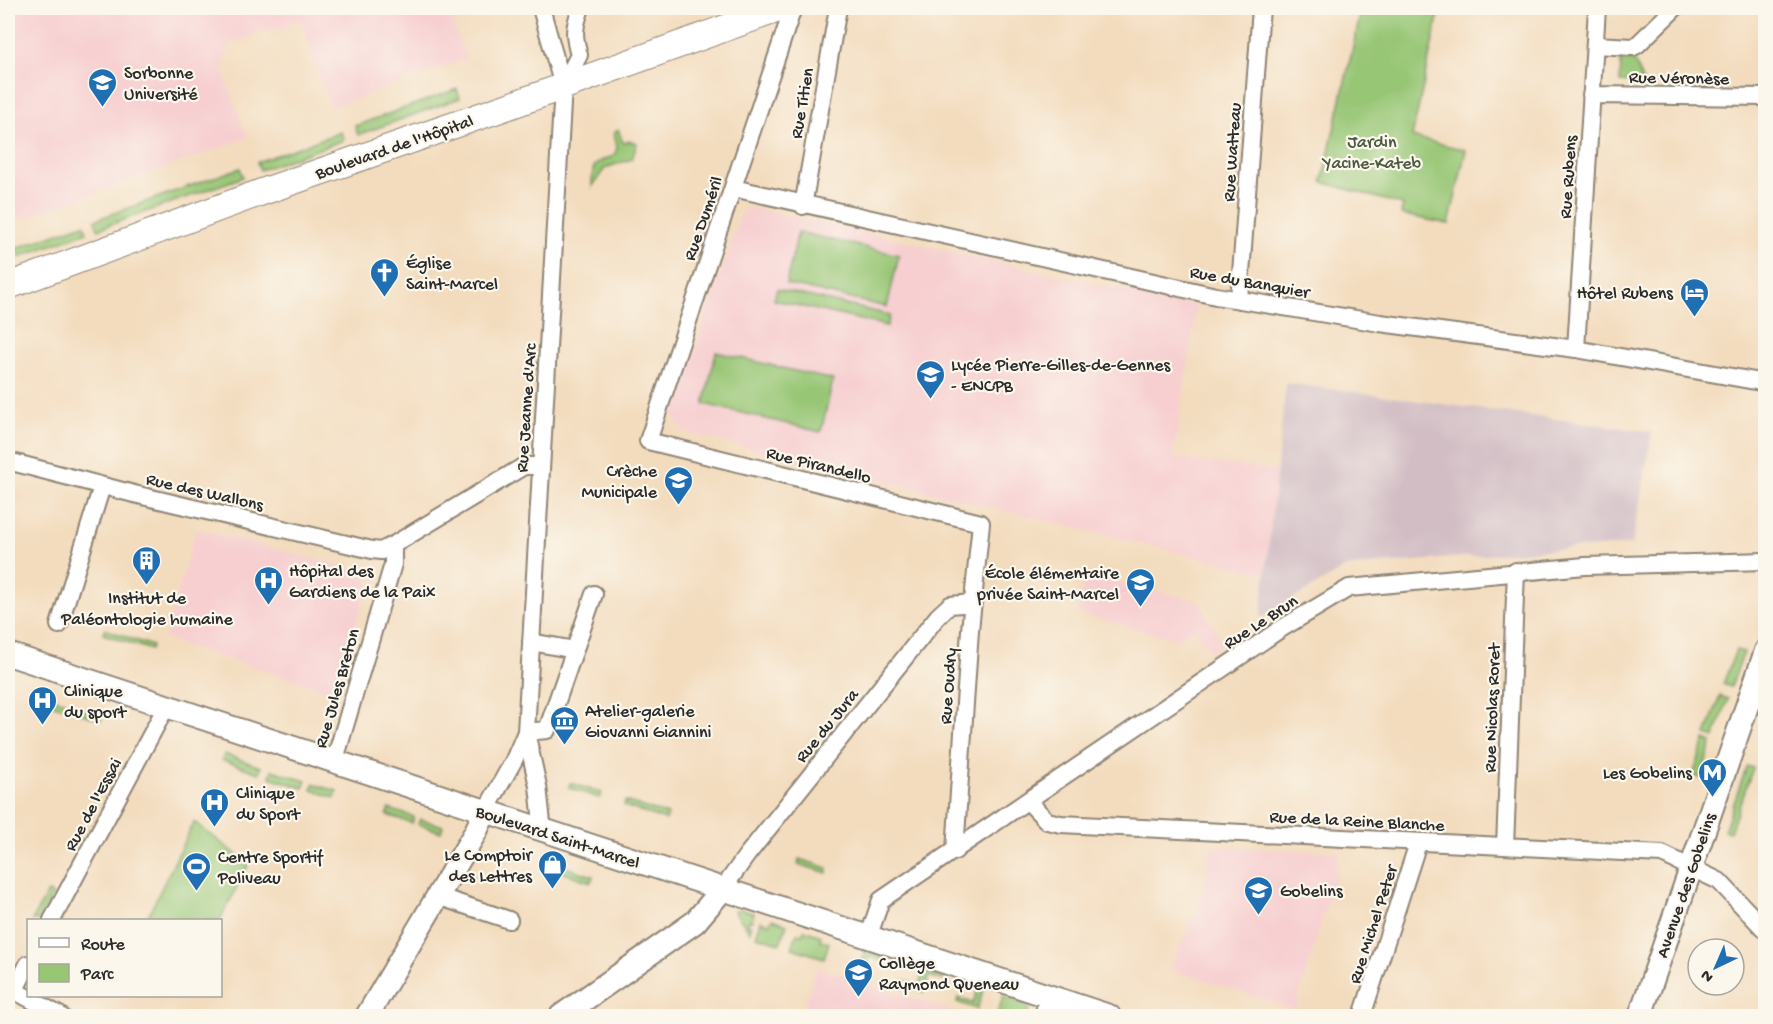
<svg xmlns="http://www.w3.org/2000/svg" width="1773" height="1024" viewBox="0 0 1773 1024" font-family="'Gochi Hand',sans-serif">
  <rect width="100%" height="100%" fill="#fbf7ec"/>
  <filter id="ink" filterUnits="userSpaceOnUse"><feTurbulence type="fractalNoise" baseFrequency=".0167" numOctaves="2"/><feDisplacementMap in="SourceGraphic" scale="12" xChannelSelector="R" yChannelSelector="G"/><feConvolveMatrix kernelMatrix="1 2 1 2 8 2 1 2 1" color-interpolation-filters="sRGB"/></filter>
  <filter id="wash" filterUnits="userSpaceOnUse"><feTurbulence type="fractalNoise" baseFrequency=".008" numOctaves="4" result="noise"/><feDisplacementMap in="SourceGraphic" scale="24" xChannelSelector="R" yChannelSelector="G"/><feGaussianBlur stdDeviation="1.35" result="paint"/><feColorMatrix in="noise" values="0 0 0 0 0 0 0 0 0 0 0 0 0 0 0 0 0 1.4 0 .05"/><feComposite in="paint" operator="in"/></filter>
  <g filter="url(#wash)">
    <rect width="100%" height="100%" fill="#f3dcbe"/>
    <path fill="#f7cfd0" d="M8,8H448L466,59L331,108L300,20L230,44L223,71L248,138L8,224Z
      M750,207L1197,306L1173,458L1277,470L1265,574L683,432L672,414L742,211Z
      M196,529L362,571L369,583L336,684L324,690L164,638Z
      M1085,573L1199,601L1223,644L1210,652L1194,628L1177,640L1077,613Z
      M1211,846L1339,852L1337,869L1295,1010L1169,969L1202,899Z
      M817,967L841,975L967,1016H801Z"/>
    <path fill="#d2bdc5" d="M1286,383L1652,432L1632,545L1544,550L1346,567L1261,618Z"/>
    <path fill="#97c675" stroke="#617850" stroke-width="1.5" d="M1354,8H1440L1412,137L1466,150L1449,224L1404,215L1401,214L1403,205L1322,182L1361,12L1354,9Z
      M1621,60H1634L1643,83L1620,82Z
      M457,89L460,98L358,135L355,126Z
      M618,129L623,143L629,141L637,143L632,159L605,168L592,187C592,181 592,172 594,167C599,157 615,161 617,148C617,143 614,137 614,133Z
      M341,132L344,140L260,170L257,162Z
      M240,168L243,177L98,229L95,220Z
      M84,224L87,232L8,261V251Z
      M798,232L899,255L887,307L786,284Z
      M777,289L890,315L887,326L774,300Z
      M716,352L833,380L821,432L704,404Z
      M105,629L152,646L151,650L103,634Z
      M1736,650L1744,652L1731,687L1723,684Z
      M41,694L74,705L73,711L39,700Z
      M1720,696L1728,699L1714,738L1706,735Z
      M79,707L102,715L101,720L77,712Z
      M1705,740L1712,743L1700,778L1693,775Z
      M224,754L261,767L259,773L222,760Z
      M1747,766L1753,768L1730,832L1724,831Z
      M272,770L306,781L303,788L270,777Z
      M570,783L602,793L600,798L569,788Z
      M313,784L337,791L335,798L312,790Z
      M625,801L668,815L666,820L624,806Z
      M389,809L414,817L412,823L387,815Z
      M420,819L443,826L441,832L418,824Z
      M194,822L249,864L220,920H146Z
      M799,859L828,868L827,873L798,864Z
      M549,862L593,876L591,882L547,867Z
      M48,892L53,895L39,920H32Z
      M741,909L754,913L752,921L749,920L748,925L751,926L750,932L734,911Z
      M772,919L787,924L780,943L756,936L761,921L769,924Z
      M804,930L821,936L820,940L829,943L824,958L792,948L797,933L802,934Z
      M866,950L888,957L886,962L870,956L865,971L860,969Z
      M925,969L944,976L943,980L929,976L924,992L902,985L904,980L920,985Z
      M979,987L984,988L977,1009L957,1002L958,998L973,1003Z
      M1003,996L1026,1004L1029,1009L1027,1016H997Z"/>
  </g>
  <g filter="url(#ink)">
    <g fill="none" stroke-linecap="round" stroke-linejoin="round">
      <defs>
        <path id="street" d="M541,8L563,86L526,732L538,786L543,832
          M793,8L648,441L981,523L970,630L955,851
          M1595,45L1633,47L1637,45L1675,8
          M563,86L579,55C573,35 574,27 581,8
          M1591,95L1766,97
          M733,188L1216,296L1380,323L1576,349L1766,383
          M803,206L838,8
          M1239,300L1261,8
          M1576,349L1597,8
          M8,461L134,494L372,550L381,551L393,545
          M59,625L102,486
          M531,642L575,650
          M526,732L547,730L594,594
          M334,763L393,564V545L524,466H541
          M1028,801L1047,821L1061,824L1662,854L1719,881L1766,931
          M485,812L514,760L526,732
          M1505,846L1516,571
          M722,890L747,855L938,616L950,605L973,603
          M437,896L509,920
          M52,920L166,707
          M868,938L881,900L1279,630L1349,588L1585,566L1766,561
          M8,987L61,1016
          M15,990L28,964
          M1043,1016L1048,997
          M1362,1016L1418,843"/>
        <path id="secondary" d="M8,654L1109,1016
          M367,1016L475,833L485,812
          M561,1016L695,922L722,890
          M1640,1016L1766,651"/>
        <path id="primary" d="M8,286L262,192L509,106L781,8"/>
      </defs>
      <use href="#street" stroke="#8f8474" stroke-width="20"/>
      <use href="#secondary" stroke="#8f8474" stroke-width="26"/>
      <use href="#primary" stroke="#8f8474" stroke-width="28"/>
      <use href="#street" stroke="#fff" stroke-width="16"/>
      <use href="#secondary" stroke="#fff" stroke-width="22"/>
      <use href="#primary" stroke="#fff" stroke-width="26"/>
    </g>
  </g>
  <defs>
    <symbol id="university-pin" viewBox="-11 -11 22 30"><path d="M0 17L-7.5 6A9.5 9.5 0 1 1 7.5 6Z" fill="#1f6fb2" stroke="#fbf7ec"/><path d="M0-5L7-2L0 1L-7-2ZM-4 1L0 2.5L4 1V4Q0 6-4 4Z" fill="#fff"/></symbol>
    <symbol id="church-pin" viewBox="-11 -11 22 30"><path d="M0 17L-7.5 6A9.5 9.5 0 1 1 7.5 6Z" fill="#1f6fb2" stroke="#fbf7ec"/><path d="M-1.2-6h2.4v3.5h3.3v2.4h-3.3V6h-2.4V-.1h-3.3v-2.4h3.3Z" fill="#fff"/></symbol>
    <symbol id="hotel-pin" viewBox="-11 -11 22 30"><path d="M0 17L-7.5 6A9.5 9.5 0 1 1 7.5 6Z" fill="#1f6fb2" stroke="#fbf7ec"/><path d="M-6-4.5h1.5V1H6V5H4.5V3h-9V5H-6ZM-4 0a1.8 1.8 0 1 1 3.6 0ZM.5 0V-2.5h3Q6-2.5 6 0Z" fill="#fff"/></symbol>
    <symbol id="school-pin" viewBox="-11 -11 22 30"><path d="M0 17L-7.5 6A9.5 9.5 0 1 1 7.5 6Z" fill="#1f6fb2" stroke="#fbf7ec"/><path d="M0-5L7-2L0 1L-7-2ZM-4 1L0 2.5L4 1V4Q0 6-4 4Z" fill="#fff"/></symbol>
    <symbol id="building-pin" viewBox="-11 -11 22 30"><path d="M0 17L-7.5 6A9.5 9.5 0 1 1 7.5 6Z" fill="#1f6fb2" stroke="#fbf7ec"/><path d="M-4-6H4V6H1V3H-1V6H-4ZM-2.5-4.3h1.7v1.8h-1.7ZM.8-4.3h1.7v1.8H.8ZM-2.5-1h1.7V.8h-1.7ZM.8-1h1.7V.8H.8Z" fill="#fff"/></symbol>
    <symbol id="hospital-pin" viewBox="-11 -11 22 30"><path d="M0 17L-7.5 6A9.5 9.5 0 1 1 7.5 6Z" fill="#1f6fb2" stroke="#fbf7ec"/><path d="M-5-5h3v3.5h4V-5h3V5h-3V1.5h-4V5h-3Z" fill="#fff"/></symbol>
    <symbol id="museum-pin" viewBox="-11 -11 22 30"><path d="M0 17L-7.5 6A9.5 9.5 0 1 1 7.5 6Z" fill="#1f6fb2" stroke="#fbf7ec"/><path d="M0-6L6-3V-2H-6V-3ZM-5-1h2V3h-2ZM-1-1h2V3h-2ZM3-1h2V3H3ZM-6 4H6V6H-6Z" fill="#fff"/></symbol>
    <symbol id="metro-pin" viewBox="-11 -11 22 30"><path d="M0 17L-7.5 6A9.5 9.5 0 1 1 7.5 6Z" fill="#1f6fb2" stroke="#fbf7ec"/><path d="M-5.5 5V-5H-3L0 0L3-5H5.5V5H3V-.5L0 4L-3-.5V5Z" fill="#fff"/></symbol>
    <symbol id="shop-pin" viewBox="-11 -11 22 30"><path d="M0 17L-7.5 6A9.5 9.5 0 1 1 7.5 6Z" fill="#1f6fb2" stroke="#fbf7ec"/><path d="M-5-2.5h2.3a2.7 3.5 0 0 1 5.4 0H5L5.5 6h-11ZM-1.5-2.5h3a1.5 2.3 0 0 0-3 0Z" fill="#fff"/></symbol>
    <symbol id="stadium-pin" viewBox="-11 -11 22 30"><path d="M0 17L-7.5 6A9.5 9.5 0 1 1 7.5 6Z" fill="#1f6fb2" stroke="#fbf7ec"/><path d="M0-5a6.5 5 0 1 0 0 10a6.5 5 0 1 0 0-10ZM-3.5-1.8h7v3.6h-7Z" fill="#fff"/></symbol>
  </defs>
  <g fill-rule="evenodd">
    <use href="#university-pin" x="86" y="66" width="33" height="45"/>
    <use href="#church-pin" x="368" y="256" width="33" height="45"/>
    <use href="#hotel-pin" x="1678" y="276" width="33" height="45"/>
    <use href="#school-pin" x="914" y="358" width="33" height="45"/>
    <use href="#school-pin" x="662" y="464" width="33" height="45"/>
    <use href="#building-pin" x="130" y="544" width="33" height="45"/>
    <use href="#hospital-pin" x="252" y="564" width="33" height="45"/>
    <use href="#school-pin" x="1124" y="566" width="33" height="45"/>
    <use href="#hospital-pin" x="26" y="684" width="33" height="45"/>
    <use href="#museum-pin" x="548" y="704" width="33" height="45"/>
    <use href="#metro-pin" x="1696" y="756" width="33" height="45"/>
    <use href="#hospital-pin" x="198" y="786" width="33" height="45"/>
    <use href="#shop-pin" x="536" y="848" width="33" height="45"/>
    <use href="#stadium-pin" x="180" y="850" width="33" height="45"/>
    <use href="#university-pin" x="1242" y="874" width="33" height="45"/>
    <use href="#school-pin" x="842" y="956" width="33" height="45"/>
  </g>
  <g text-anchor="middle" stroke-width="4.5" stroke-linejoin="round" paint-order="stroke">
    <g font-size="18" fill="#2b2b2b" stroke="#fbf7ec" text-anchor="start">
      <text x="124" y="78">Sorbonne<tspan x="124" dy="21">Université</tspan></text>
      <text x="406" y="268">Église<tspan x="406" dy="21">Saint-Marcel</tspan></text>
      <text x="1673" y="298" text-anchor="end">Hôtel Rubens</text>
      <text x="951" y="370">Lycée Pierre-Gilles-de-Gennes<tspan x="951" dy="21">- ENCPB</tspan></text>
      <text x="657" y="476" text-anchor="end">Crèche<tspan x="657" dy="21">Municipale</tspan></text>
      <text x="289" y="576">Hôpital des<tspan x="289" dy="21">Gardiens de la Paix</tspan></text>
      <text x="1119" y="578" text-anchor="end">École élémentaire<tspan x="1119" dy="21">privée Saint-Marcel</tspan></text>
      <text x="147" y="603" text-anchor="middle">Institut de<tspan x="147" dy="21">Paléontologie humaine</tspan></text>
      <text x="64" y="696">Clinique<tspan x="64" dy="21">du sport</tspan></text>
      <text x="585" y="716">Atelier-galerie<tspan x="585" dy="21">Giovanni Giannini</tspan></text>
      <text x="1692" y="778" text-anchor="end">Les Gobelins</text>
      <text x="236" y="798">Clinique<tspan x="236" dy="21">du Sport</tspan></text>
      <text x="532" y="860" text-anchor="end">Le Comptoir<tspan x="532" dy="21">des Lettres</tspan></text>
      <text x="218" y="862">Centre Sportif<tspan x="218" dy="21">Poliveau</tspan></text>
      <text x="1280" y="896">Gobelins</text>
      <text x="879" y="968">Collège<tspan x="879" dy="21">Raymond Queneau</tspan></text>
    </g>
    <g font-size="18" fill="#2b2b2b" stroke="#fbf7ec">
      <text transform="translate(1679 77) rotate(1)" y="6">Rue Véronèse</text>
      <text transform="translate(801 103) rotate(-80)" y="6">Rue Titien</text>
      <text transform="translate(394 146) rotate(-19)" y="6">Boulevard de l'Hôpital</text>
      <text transform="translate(1231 152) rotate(-86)" y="6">Rue Watteau</text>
      <text transform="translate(1567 177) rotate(-86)" y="6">Rue Rubens</text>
      <text transform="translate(702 218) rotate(-71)" y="6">Rue Duméril</text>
      <text transform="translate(1250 281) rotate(10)" y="6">Rue du Banquier</text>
      <text transform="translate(525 408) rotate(-86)" y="6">Rue Jeanne d'Arc</text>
      <text transform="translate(819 464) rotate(14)" y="6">Rue Pirandello</text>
      <text transform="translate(205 491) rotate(13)" y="6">Rue des Wallons</text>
      <text transform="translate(1260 621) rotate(-33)" y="6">Rue Le Brun</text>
      <text transform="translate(947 686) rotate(-86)" y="6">Rue Oudry</text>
      <text transform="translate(336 688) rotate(-74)" y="6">Rue Jules Breton</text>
      <text transform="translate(1491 708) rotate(-88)" y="6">Rue Nicolas Roret</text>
      <text transform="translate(826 725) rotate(-51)" y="6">Rue du Jura</text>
      <text transform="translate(92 804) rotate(-62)" y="6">Rue de l'Essai</text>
      <text transform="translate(1357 820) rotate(3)" y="6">Rue de la Reine Blanche</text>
      <text transform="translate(558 836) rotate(18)" y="6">Boulevard Saint-Marcel</text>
      <text transform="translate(1685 885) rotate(-71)" y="6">Avenue des Gobelins</text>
      <text transform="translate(1372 924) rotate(-72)" y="6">Rue Michel Peter</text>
    </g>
    <g font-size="18" fill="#4b5a41" stroke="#fbf7ec">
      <text x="1372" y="147">Jardin<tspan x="1372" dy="21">Yacine-Kateb</tspan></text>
    </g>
  </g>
  <rect width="1773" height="1024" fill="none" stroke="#fbf7ec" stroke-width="30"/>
  <rect x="27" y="919" width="195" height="78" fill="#fbf7ec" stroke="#a8a59f" stroke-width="1.5"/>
  <rect x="39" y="938" width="30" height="9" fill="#ffffff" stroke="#a8a59f" stroke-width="1.5"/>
  <text x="81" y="949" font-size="18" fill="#2b2b2b">Route</text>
  <rect x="39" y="964" width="30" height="18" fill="#97c675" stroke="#a8a59f" stroke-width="1.5"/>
  <text x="81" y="979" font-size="18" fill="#2b2b2b">Parc</text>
  <g transform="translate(1716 967) rotate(224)"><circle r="28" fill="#fbf7ec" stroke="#a8a59f" stroke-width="1.5"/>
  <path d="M0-4.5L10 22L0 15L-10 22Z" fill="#1f6fb2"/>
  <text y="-9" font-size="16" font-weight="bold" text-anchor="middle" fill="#2b2b2b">N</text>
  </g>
</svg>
